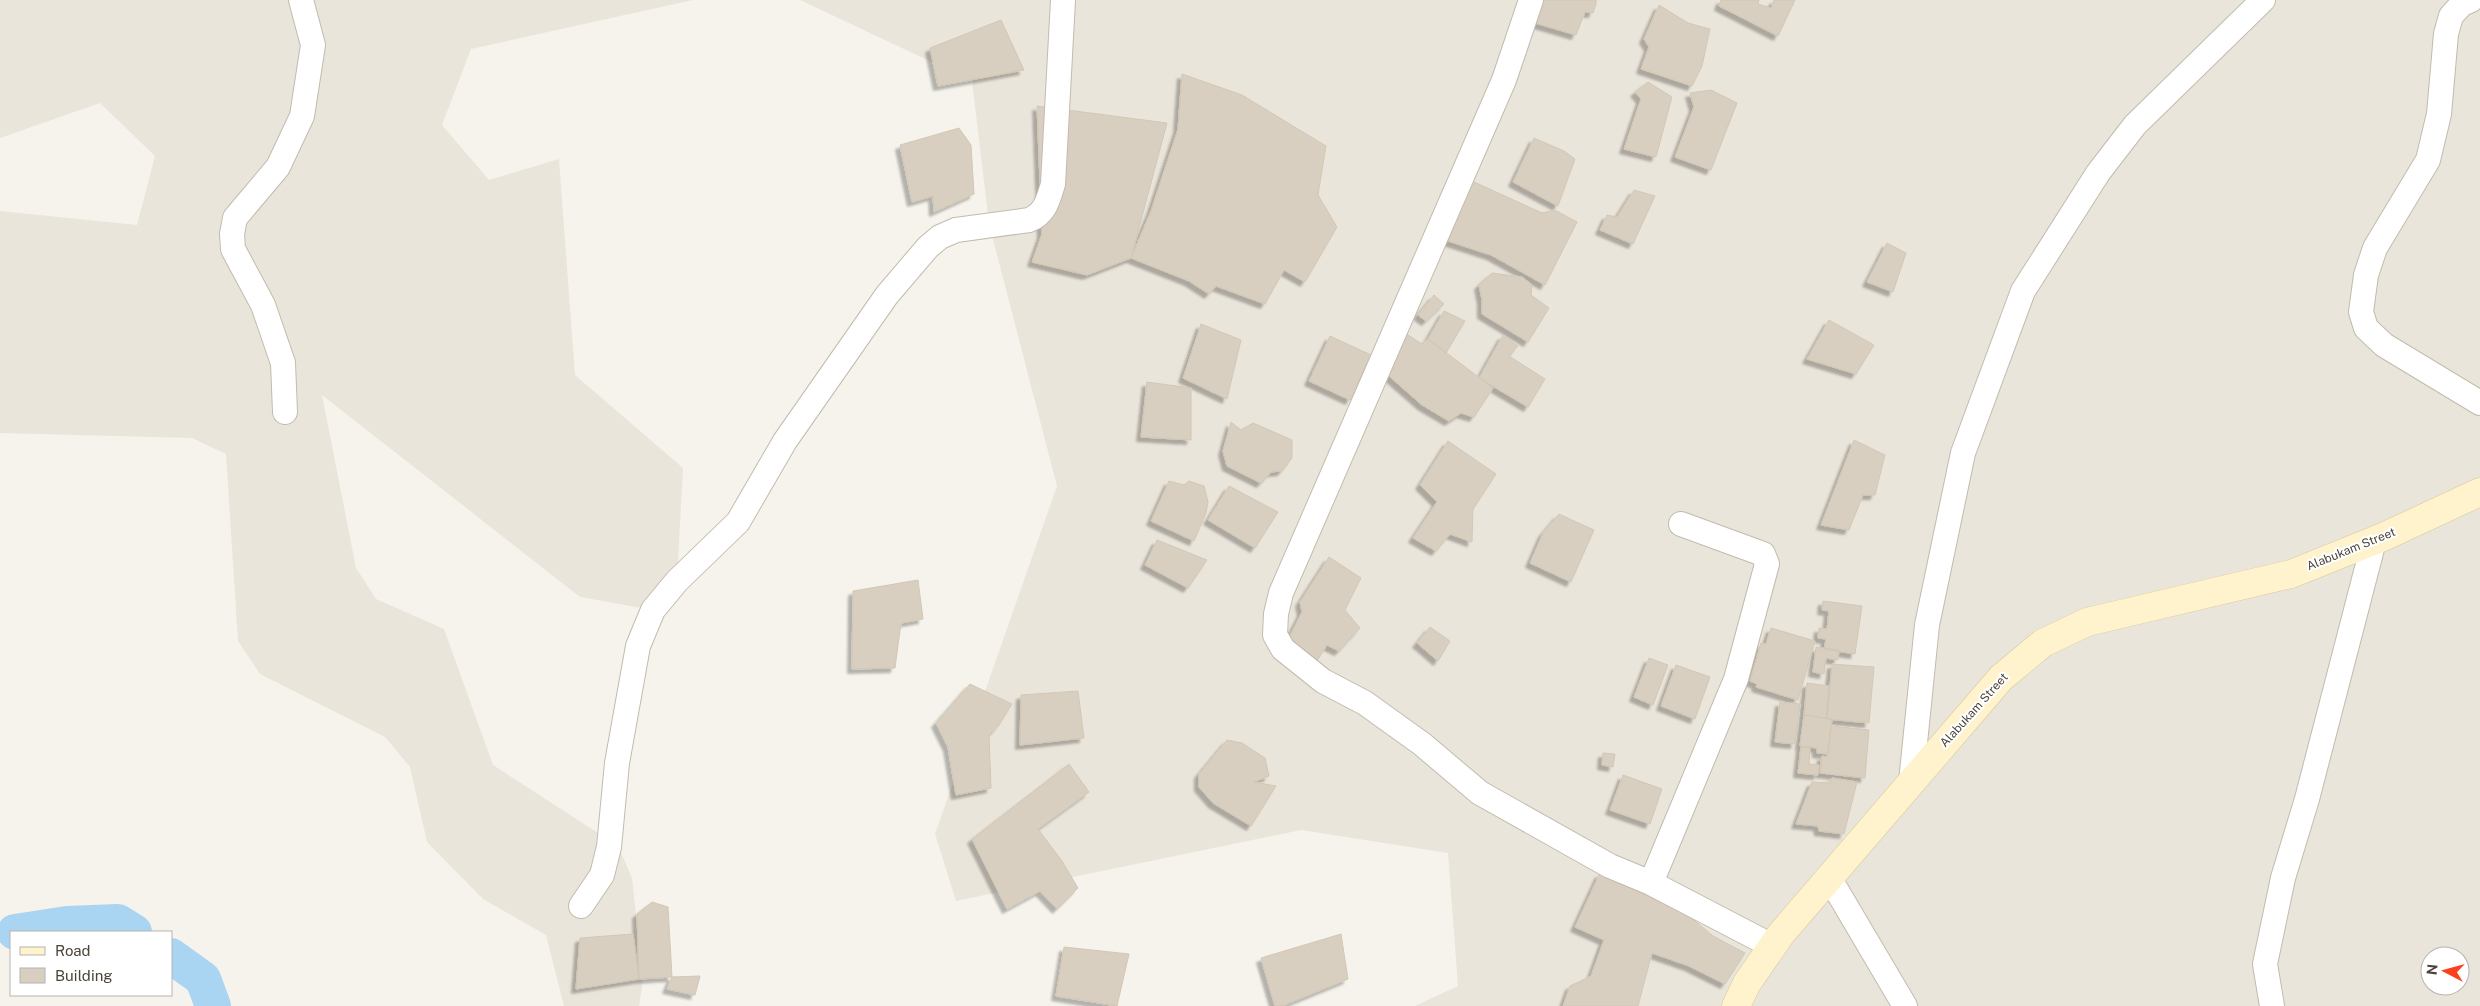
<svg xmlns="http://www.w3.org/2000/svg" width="2480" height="1006" viewBox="0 0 2480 1006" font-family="'Public Sans',sans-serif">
  <defs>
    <filter id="shadow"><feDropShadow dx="-4.5" dy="4.5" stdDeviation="1" flood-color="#0004"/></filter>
  </defs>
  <rect width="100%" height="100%" fill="#f6f3ec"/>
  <path fill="#eae5da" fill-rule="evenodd" d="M0,0H693L471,49L442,125L489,180L559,159L575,375L683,468L677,581L653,610L580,597L322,395L356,568L376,599L444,629L493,765L618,846L632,878L643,980L639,1006H564L546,935L483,899L427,842L410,767L385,737L260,674L238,641L226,454L192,438L0,433V211L137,225L155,156L100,103L0,138Z
    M800,0H2480V1006H1415L1458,986L1448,853L1301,830L956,901L935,834L1057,486L989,224L972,81ZM2430,956H2460V986H2430Z"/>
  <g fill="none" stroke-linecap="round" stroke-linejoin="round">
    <path stroke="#a9d4f2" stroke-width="36" d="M15,932L67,924L118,922L134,932
      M171,956L203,979L213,1006"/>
  </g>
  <path fill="#d8cfc1" stroke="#d3c7b4" filter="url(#shadow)" d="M1537,0H1596V4L1593,13L1585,12L1576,35L1528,21Z
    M1721,0H1759L1758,4L1771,8L1774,0H1795L1778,36L1719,6Z
    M1659,5L1688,23L1710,29L1702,66L1692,86L1641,69L1649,47L1644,39Z
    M1001,20L1024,70L938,86L930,48Z
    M1182,74L1242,95L1326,146L1318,195L1337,227L1305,282L1284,270L1265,304L1216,286L1209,294L1189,281L1131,258L1151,211L1178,129Z
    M1648,82L1672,97L1656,157L1624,149L1641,99L1635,92Z
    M1711,90L1737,103L1711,170L1675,157L1694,107L1690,93Z
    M1037,106L1167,123L1131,258L1087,275L1032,262L1042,234Z
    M959,128L971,145L974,194L934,212L933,196L912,202L900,145Z
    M1534,138L1564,151L1575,159L1558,206L1513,182Z
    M1472,181L1542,213L1555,210L1577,222L1545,285L1491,255L1448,241Z
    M1634,190L1655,196L1633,244L1600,230L1607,215L1617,217Z
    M1887,243L1906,253L1893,292L1867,282Z
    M1492,273L1522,277L1532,285L1531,295L1549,308L1528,342L1482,314V300L1479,285Z
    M1434,295L1444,304L1426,321L1418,315Z
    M1444,311L1465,321L1446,353L1428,339Z
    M1829,320L1874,345L1856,374L1807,359Z
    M1201,324L1241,340L1227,399L1183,378Z
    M1405,333L1422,344L1428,339L1493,388L1474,417L1461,413L1449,421L1422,405L1381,369Z
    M1503,335L1518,346L1509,356L1545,379L1528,407L1479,378Z
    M1330,336L1371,355L1350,400L1309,381Z
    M1147,382L1191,388V440L1141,437Z
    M1231,422L1241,430L1253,423L1292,440V458L1282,471L1271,472L1261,483L1227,466L1223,451Z
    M1854,440L1885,455L1875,495H1863L1849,530L1821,525Z
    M1448,441L1496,474L1473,509L1472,542L1450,534L1436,551L1413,538L1437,502L1420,485Z
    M1169,481L1184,485L1189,481L1204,486L1208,502L1206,513L1194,541L1151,521Z
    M1229,486L1278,512L1255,548L1208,520Z
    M1559,514L1594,530L1571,582L1530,563L1543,533Z
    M1157,540L1207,560L1188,588L1145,565Z
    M1329,557L1361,578L1345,610L1360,628L1339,651L1327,645L1311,670L1282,651L1302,612L1300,602Z
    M918,580L923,619L901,623L895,668L852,669L853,591Z
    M1823,601L1862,606L1855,654L1824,649L1826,639L1818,638L1819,628L1827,629L1829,611L1822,610Z
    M1430,627L1450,641L1438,661L1417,643Z
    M1771,628L1815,641L1798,700L1756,687L1757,684L1750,681L1761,643L1766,644Z
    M1816,647L1839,650L1838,660L1826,658L1824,674L1813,672Z
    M1649,658L1668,665L1653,705L1634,697Z
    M1832,664L1874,667L1869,723L1827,719Z
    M1676,665L1710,677L1695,719L1661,706Z
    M1807,683L1829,686L1826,718L1804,715Z
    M970,684L1012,704L999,725L989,736L991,788L956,795L948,747L936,723Z
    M1078,691L1084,738L1020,745L1021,695Z
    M1780,702L1800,704L1795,744L1775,742Z
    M1804,715L1832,719L1828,754L1817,753V748L1800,746Z
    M1831,726L1869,730L1865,778L1820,773L1822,756L1827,757Z
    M1227,740L1242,743L1265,758L1269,776L1254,782L1276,786L1251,826L1213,803L1199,787V774Z
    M1801,747L1810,748L1809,764L1819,765L1818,775L1798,773Z
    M1603,753L1615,754L1613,767L1602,765Z
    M1069,764L1089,792L1038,829L1062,861L1078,888L1057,909L1040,891L1007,909L972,839Z
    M1623,775L1662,789L1650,824L1610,810Z
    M1832,778L1857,782L1844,834L1819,831L1818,826L1796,824L1812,782L1830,783Z
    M1600,873L1689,916L1713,936L1745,953L1725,984L1689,966L1652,953L1638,1006H1563L1570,986L1591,976L1604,940L1575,927Z
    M652,902L668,907L672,977L639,979L637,914Z
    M633,934L639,979L576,989L580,938Z
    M1341,934L1348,979L1282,1006H1275L1261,958Z
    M1064,947L1129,954L1117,1006L1056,996Z
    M700,976L695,995L667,989L672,977Z"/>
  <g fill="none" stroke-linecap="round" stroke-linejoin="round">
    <defs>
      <path id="street" d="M1531,0L1504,80L1281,593L1276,614L1275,635L1283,649L1323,681L1365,703L1422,744L1480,793L1610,866L1651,883L1772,946
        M2471,0L2462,4L2451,16L2446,34L2439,114L2428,160L2375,248L2366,275L2361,312L2366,328L2384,345L2480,403
        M285,412L283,363L263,305L233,249L232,234L235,218L278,167L302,116L313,45L301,0
        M1911,782L1927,625L1963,453L2023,291L2098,173L2135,125L2263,0
        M1830,879L1905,1006
        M1651,883L1736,679L1767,564L1763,554L1681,524
        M581,906L602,875L609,847L617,763L638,646L653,610L677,581L738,522L785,441L887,295L928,247L940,237L956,230L1029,220C1045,214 1048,200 1053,184L1063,0
        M2272,1006L2265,964L2283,878L2307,799L2374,541"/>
      <path id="secondary" d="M1736,1006L1747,983L1781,934L2001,678L2043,643L2087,622L2291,574L2383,537L2480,492"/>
    </defs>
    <use href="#street" stroke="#c2bbae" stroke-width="26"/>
    <use href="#secondary" stroke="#d6c79b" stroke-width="29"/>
    <use href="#street" stroke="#fff" stroke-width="24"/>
    <use href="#secondary" stroke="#fff3cd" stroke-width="28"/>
  </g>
  <g text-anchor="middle" stroke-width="4" stroke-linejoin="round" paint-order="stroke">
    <g font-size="12" fill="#4b4439" stroke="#fff">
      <text transform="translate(2351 549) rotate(-22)" y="4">Alabukam Street</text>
      <text transform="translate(1974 710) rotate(-48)" y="4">Alabukam Street</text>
    </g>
  </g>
  <rect x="10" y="931" width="162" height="65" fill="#ffffff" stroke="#b7b4b0"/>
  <rect x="20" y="947" width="25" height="8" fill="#fff3cd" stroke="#b7b4b0"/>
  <text x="55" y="956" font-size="15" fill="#4b4439">Road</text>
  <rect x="20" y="968" width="25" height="15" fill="#d8cfc1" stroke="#b7b4b0"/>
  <text x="55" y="981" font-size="15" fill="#4b4439">Building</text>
  <g transform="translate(2445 971) rotate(276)"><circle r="24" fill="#ffffff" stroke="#b7b4b0"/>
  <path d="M0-4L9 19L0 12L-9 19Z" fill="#fc3f1d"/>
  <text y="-8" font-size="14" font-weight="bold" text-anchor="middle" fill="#4b4439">N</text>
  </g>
</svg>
